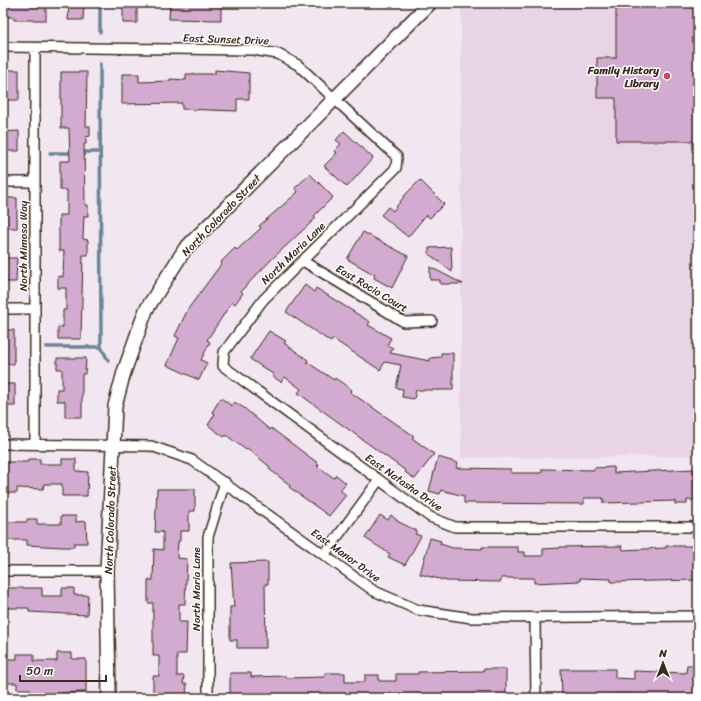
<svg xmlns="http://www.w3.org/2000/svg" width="701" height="701" viewBox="0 0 701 701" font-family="Sriracha,sans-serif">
  <rect width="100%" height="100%" fill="#f2e6f1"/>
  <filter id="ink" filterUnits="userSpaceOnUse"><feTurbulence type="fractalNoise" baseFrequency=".025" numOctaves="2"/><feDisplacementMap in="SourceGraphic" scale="8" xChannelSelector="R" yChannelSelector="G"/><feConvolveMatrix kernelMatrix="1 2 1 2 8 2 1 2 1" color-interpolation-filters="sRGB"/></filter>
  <g filter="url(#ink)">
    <path fill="#e9d4e7" d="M461,3H698V456L461,458Z"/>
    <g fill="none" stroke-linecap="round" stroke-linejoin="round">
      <path stroke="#6c8498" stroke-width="3.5" d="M100,32V3
        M100,64L101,347L108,360
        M81,152H100
        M50,153H73
        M46,347H101"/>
    </g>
    <path fill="#d3abd1" stroke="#3b2a1e" d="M3,3H46V20H14V17H3Z
      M69,3H84L83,20H68Z
      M123,3H137V23H123Z
      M170,3H221V20L169,19Z
      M616,3H697V141H616V98H597V58H616Z
      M3,70H19V100H3Z
      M215,70L249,73V99H237V111L182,109V103L122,104V74H139V82L170,81V79L186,80V74H215Z
      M61,72H87L86,126H90V136L86,137V144H84L85,205H88V216H84L83,239L88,240V255H83L81,339H58V327H63V310H66V288H58V276L63,277L64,251H59V215H67V190H60V161H70L69,128H61Z
      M19,131V151H3V132Z
      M344,131L373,158L347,187L324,166L337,153L334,151L341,144L336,140Z
      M310,174L333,197L314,216L316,218L273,258L241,291L243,293L235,304L232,302L207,340L210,342L201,360L207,363L199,380L167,365L179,338L175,336L188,309L222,263L221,262L235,248L237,250L261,228L259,226L298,192L295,188Z
      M420,180L444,204L430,218L426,215L408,237L381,215L388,207L393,211L406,194Z
      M3,198H17V228H3Z
      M363,232L408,256L392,288L374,278L375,275L347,259Z
      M451,247L452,272L429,254V248Z
      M3,258H17L16,282H3Z
      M430,267L440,272L463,284H440V280H430Z
      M305,285L314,292L316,288L370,322L368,325L391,338L387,345L393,348L390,353L430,361V358L441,357V353H453V390H416L414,399L402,397L403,389L396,388L401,365L385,362L380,370L333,339L331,342L286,312Z
      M3,330H14V364H3Z
      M269,331L286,341L284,343L308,360L307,362L334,380L335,378L352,390L350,392L414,436L412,438L434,454L415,479L405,472L406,471L298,393L301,389L285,377L281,382L272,376L273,374L250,359Z
      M57,358H86L85,374H82V417H65V401H57V389H62V369H57Z
      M3,384H15V406H3Z
      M221,398L232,406L234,402L244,408L270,430L271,428L319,464L317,466L334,478L336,475L346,483L340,490L346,495L329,516L289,487L290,485L269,469L270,467L247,448L246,450L226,435L224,437L208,425L215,414L212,412Z
      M438,457L458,463L456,468L511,469V473H542V469L594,470V468L614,467V473L694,469L695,500H687V504H675V501L603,503V498H584V504L464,503V496L441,490L440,494L429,491Z
      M28,459H40V464H62V459H76V471L88,472L87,496H62V484H44L43,489L17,488V493H4L3,462H28Z
      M157,489H195V511H189V531H180V541H178L177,558L187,559L185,604H179V622H187L186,654H177V676H184L183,684H187L186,697L153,696V676H159V656H153V603H148V580H153L154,549L163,550V532H155Z
      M380,515L388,520L391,515L399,522L417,531L415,534L421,536L405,565L388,557L390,554L365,538Z
      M61,516H76V522L86,521L87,543H74V547H62L27,545V540H3V522H27V519H37V524H61Z
      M430,538L441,541L440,544L453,548L482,549V547H518V552H525V556H543V549L560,548V547L622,546L623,550L666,548V546H698V580L611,582V579L580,578V581L534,583V578H501V582L447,581L420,574Z
      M268,562V584H265L266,648H237V640H230V607H234L231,563Z
      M3,588H42V596H62V588H74V595H88L87,615L29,612V608H3Z
      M57,653H72V659H86V692L30,694V689H17V683H3V659H17V654H34V661H57Z
      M687,665H698V698H636V695H615V698H562L561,669H615V678L634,679V671L686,673Z
      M483,669H506V698H483V696H465V698H230V673H251V677L286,676V678L325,677V673H345V682H365V675H379V681H396V674H418V672L483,671Z"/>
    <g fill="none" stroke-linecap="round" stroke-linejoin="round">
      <defs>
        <path id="street" d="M3,47L253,50L278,54L298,65L397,157L396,168L263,300L224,352L223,366L430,517L455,527H698
          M35,48V444
          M3,182H35
          M303,261L404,322L432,321
          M3,309H35
          M3,444L151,446L192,460L374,591L418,610L472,618L698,616
          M324,555L379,480
          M3,571H107
          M535,619L536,698
          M208,698V537L225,482"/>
        <path id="secondary" d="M109,698L107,571L115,406L124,372L146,310L185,249L430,3"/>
      </defs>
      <use href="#street" stroke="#3b2a1e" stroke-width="12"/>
      <use href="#secondary" stroke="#3b2a1e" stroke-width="16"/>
      <use href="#street" stroke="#fff" stroke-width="9"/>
      <use href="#secondary" stroke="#fff" stroke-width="13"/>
    </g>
  </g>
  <circle fill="#d1495b" stroke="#fff" stroke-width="1.5" cx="667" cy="76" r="4"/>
  <g text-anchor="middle" stroke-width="3" stroke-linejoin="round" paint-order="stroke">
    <g font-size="11" fill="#3b2a1e" stroke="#fff">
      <text transform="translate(226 39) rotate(2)" y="4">East Sunset Drive</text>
      <text transform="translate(221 215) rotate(-46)" y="4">North Colorado Street</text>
      <text transform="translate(23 246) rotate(-90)" y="4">North Mimosa Way</text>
      <text transform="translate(293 253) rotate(-44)" y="4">North Maria Lane</text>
      <text transform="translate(372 288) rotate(31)" y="4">East Rocio Court</text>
      <text transform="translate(404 482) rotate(35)" y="4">East Natasha Drive</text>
      <text transform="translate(110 520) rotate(-88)" y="4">North Colorado Street</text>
      <text transform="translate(346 555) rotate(36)" y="4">East Manor Drive</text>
      <text transform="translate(196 589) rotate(-90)" y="4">North Maria Lane</text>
    </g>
    <g font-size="11" font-weight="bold" fill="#3b2a1e" stroke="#fff" text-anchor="end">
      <text x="659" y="74">Family History<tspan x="659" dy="13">Library</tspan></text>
    </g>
  </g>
  <rect width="701" height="701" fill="none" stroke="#fff" stroke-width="16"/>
  <rect x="8" y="8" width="685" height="685" fill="none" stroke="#3b2a1e" stroke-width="1.5" filter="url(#ink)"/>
  <g transform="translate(663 663)" stroke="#ffffff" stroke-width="3" paint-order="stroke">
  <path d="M0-3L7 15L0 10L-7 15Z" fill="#3b2a1e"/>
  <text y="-6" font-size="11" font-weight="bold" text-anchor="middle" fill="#3b2a1e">N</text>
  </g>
  <path d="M20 675v6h86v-6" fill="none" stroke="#3b2a1e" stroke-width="2"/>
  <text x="26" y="675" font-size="12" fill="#3b2a1e" stroke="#ffffff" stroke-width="3" paint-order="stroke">50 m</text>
</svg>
